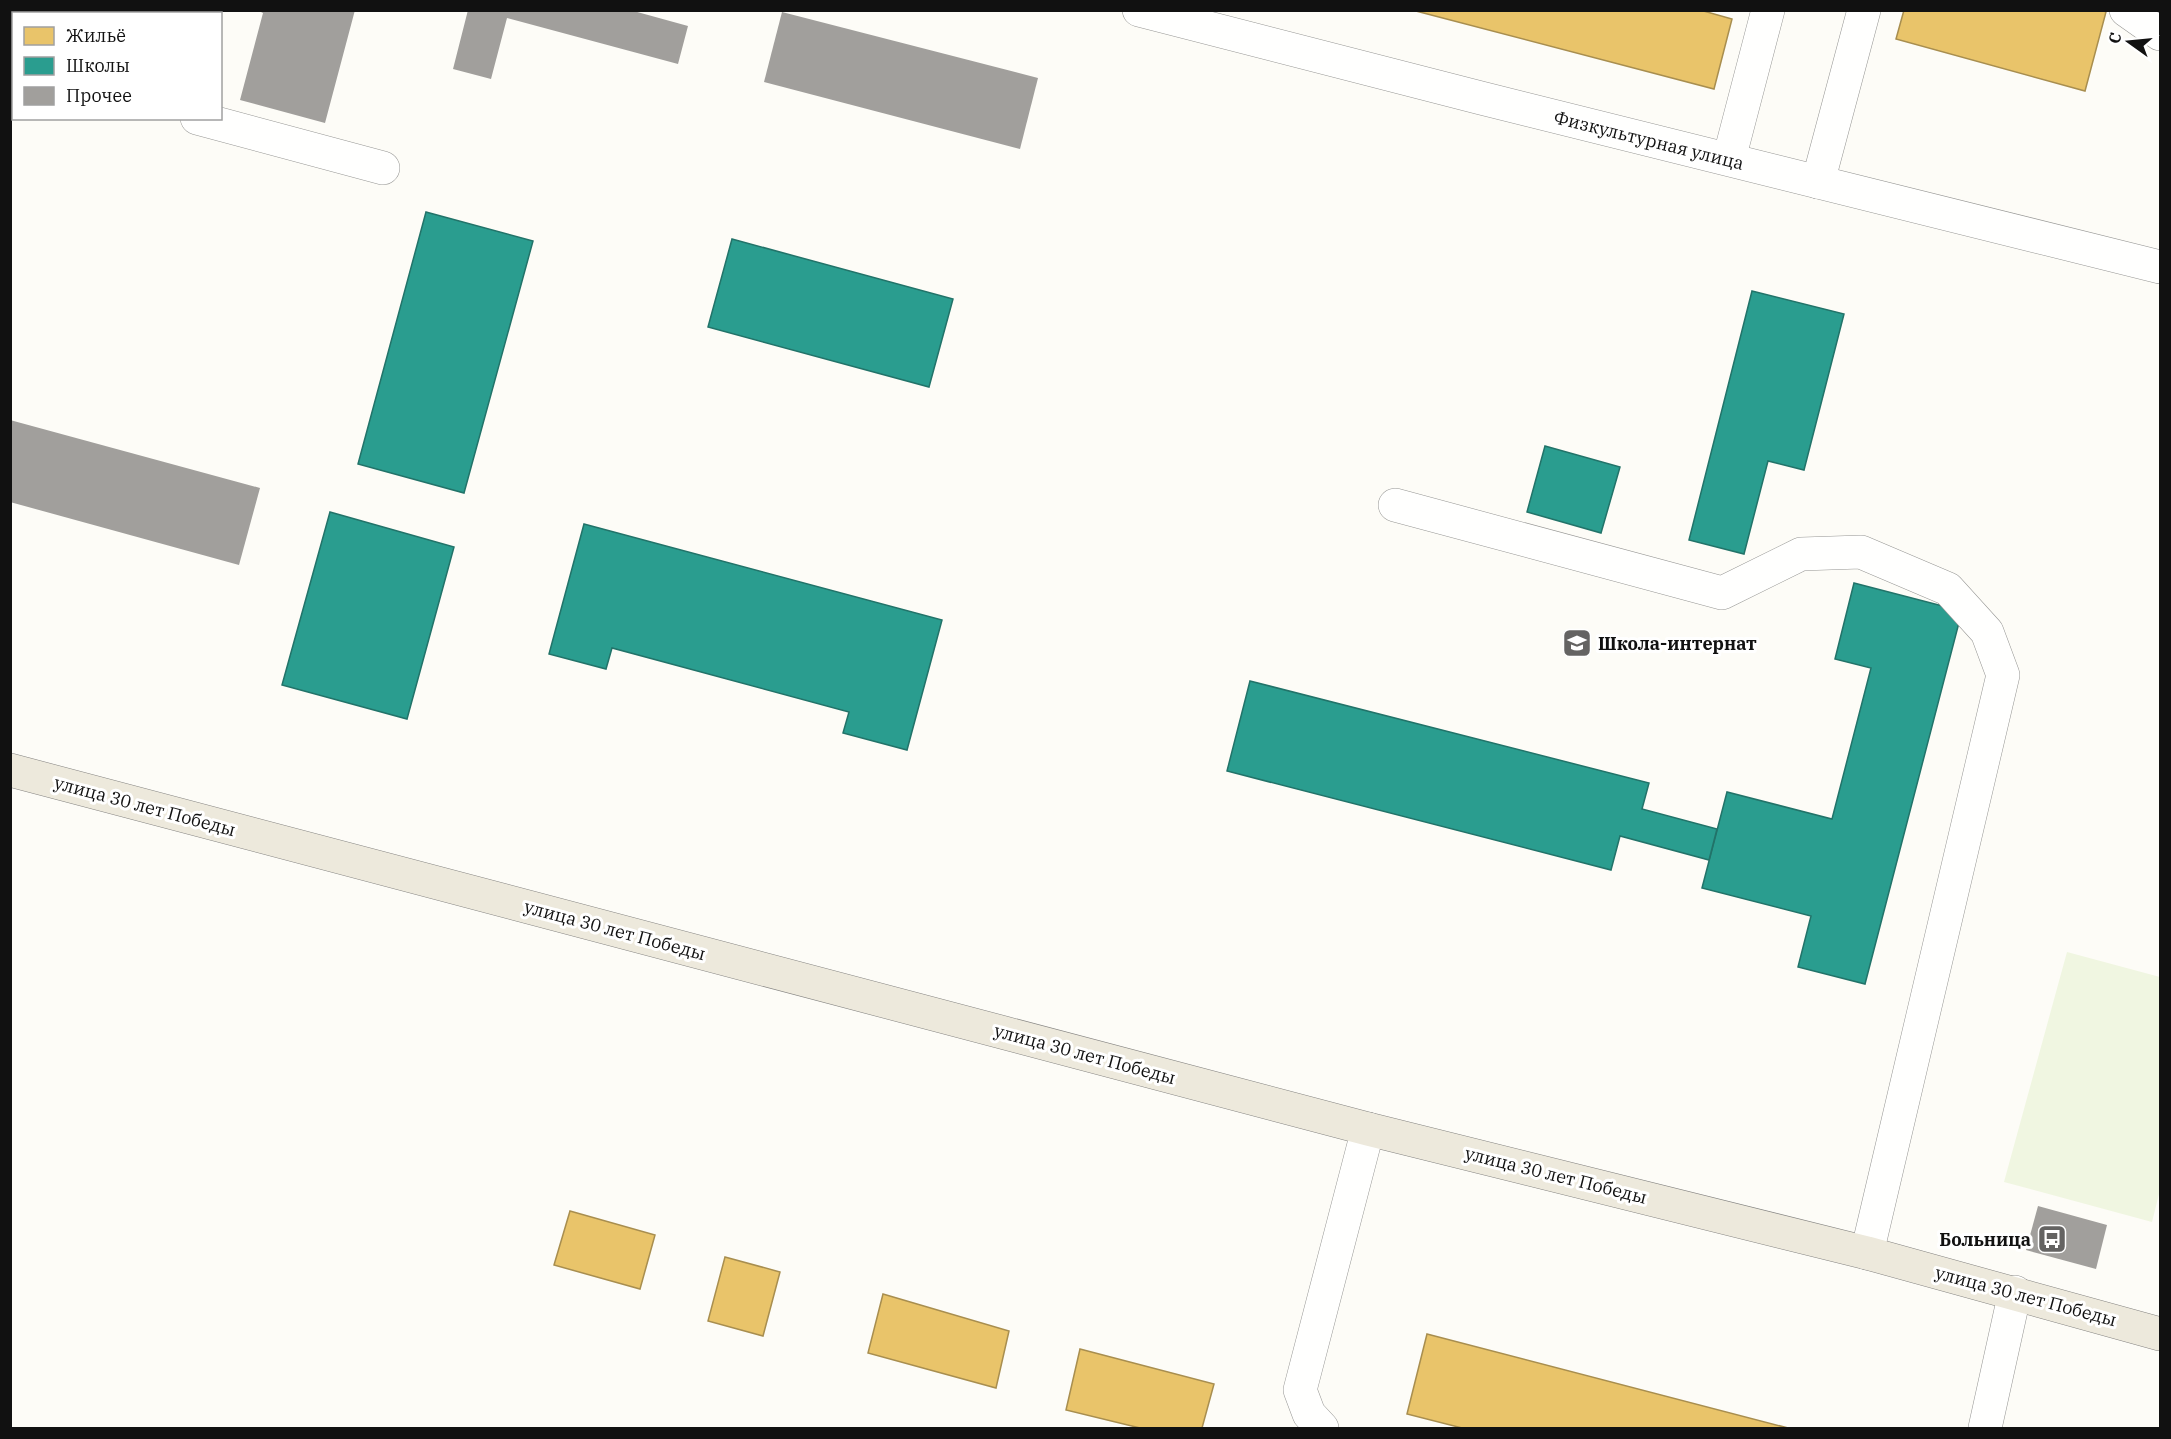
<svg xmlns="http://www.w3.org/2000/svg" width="2171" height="1439" font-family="'IBM Plex Serif',serif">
	<rect width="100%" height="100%" fill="#fdfcf7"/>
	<!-- pitch -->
	<path fill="#f0f6e1" d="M 2067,952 L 2160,977 L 2160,1190 L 2152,1222 L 2004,1182 Z"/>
	<!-- homes -->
	<g fill="#e9c46a" stroke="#a88e4f" stroke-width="1.5">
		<path d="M 1412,10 L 1700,10 L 1732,19 L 1714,89 Z"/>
		<path d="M 1904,10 L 2102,10 L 2106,12 L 2085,91 L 1896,39 Z"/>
		<path d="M 570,1211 L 655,1235 L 640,1289 L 554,1265 Z"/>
		<path d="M 725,1257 L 780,1272 L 763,1336 L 708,1321 Z"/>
		<path d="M 883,1294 L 1009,1331 L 996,1388 L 868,1353 Z"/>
		<path d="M 1427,1334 L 1788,1428 L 1462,1428 L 1407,1414 Z"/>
		<path d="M 1080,1349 L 1214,1384 L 1202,1428 L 1140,1428 L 1066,1410 Z"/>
	</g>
	<!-- schools -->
	<g fill="#2a9d8f" stroke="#227369" stroke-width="1.5">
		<path d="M 426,212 L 533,241 L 464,493 L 358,464 Z"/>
		<path d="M 732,239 L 953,299 L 929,387 L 708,327 Z"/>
		<path d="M 1752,291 L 1844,314 L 1804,470 L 1768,461 L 1744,554 L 1689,540 Z"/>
		<path d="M 1545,446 L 1620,467 L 1601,533 L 1527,512 Z"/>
		<path d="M 330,512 L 454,547 L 407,719 L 282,685 Z"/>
		<path d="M 584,524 L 942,620 L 907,750 L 843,733 L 849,712 L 612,648 L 606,669 L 549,654 Z"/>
		<path d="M 1854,583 L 1962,611 L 1865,984 L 1798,967 L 1811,916 L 1702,888 L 1727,792 L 1832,819 L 1871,668 L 1835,659 Z"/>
		<path d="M 1250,681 L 1649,783 L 1642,809 L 1717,829 L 1709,860 L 1620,836 L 1611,870 L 1227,771 Z"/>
	</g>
	<!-- building -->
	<g fill="#a19f9c">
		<path d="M 10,10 L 47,10 L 46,14 L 14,14 L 14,32 L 10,32 Z"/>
		<path d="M 257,10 L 355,10 L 325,123 L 240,100 L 263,13 Z"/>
		<path d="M 468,10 L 630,10 L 688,26 L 678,64 L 507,18 L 491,79 L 453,69 Z"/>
		<path d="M 782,12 L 1038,78 L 1020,149 L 764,82 Z"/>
		<path d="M 10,420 L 260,488 L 239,565 L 10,502 Z"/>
		<path d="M 2038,1206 L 2107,1225 L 2096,1269 L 2026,1250 Z"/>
	</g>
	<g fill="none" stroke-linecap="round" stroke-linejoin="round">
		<!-- minor casing -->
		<g stroke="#979795" stroke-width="34">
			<g id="minor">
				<path d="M 1139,10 L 1481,98 L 2160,267"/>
				<path d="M 2126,10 L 2160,34"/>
				<path d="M 10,69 L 14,70"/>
				<path d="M 197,118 L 383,168"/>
				<path d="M 1729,159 L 1768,10"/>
				<path d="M 1818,182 L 1864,10"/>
				<path d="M 1395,505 L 1722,593 L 1801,554 L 1861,552 L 1948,589 L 1987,632 L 2003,675 L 1867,1253"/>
				<path d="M 1322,1428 L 1309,1414 L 1300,1390 L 1368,1129"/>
				<path d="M 1985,1428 L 2015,1292"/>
			</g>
		</g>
		<!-- major casing -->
		<g stroke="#858482" stroke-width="34">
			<path id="major" d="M 10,770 L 1368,1129 L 1867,1253 L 2160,1334"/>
		</g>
		<!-- minor -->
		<use href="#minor" stroke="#fffffe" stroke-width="33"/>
		<!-- major -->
		<use href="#major" stroke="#ede9dc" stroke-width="33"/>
	</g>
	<!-- icons -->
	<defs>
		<g id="school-square" transform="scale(1.5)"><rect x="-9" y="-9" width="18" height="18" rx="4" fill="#646362" stroke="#fff"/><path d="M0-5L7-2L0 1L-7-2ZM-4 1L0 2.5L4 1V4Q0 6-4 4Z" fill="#fff"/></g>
		<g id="bus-square" transform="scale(1.5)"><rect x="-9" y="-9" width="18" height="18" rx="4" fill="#646362" stroke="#fff"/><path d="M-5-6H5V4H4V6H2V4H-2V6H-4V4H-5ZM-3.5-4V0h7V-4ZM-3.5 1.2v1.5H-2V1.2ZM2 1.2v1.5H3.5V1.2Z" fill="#fff"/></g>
	</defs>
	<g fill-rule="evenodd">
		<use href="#school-square" x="1577" y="643"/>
		<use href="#bus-square" x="2052" y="1239"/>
	</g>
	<g text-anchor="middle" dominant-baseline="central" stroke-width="6" stroke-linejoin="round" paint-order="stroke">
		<!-- street labels -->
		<g font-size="18" fill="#111" stroke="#fff">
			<text transform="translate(1649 140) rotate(14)">Физкультурная улица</text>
			<text transform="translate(145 806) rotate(15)">улица 30 лет Победы</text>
			<text transform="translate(615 930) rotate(15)">улица 30 лет Победы</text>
			<text transform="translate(1085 1054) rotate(15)">улица 30 лет Победы</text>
			<text transform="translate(1556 1175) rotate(14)">улица 30 лет Победы</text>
			<text transform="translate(2026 1296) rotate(15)">улица 30 лет Победы</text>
		</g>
		<!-- poi labels -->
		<g font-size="18" font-weight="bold" fill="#111" stroke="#fff" text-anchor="start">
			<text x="1598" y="643">Школа-интернат</text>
			<text x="2031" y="1239" text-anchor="end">Больница</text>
		</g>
	</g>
	<!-- border -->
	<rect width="2171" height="1439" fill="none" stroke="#111111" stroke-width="24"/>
	<!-- legend -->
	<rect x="12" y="12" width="210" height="108" fill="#ffffff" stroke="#a0a0a0" stroke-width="1.5"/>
	<rect x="24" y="27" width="30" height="18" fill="#e9c46a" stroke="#a0a0a0" stroke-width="1.5"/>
	<text x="66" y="42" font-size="18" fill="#111111">Жильё</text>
	<rect x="24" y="57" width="30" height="18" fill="#2a9d8f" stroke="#a0a0a0" stroke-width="1.5"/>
	<text x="66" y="72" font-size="18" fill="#111111">Школы</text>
	<rect x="24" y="87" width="30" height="18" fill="#a19f9c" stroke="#a0a0a0" stroke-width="1.5"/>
	<text x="66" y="102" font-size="18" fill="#111111">Прочее</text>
	<!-- north arrow -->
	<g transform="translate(2129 42) rotate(285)" stroke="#ffffff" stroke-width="4.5" paint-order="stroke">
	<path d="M0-4.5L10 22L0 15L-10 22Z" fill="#111111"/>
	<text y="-9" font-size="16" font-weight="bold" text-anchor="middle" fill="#111111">С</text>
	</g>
</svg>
